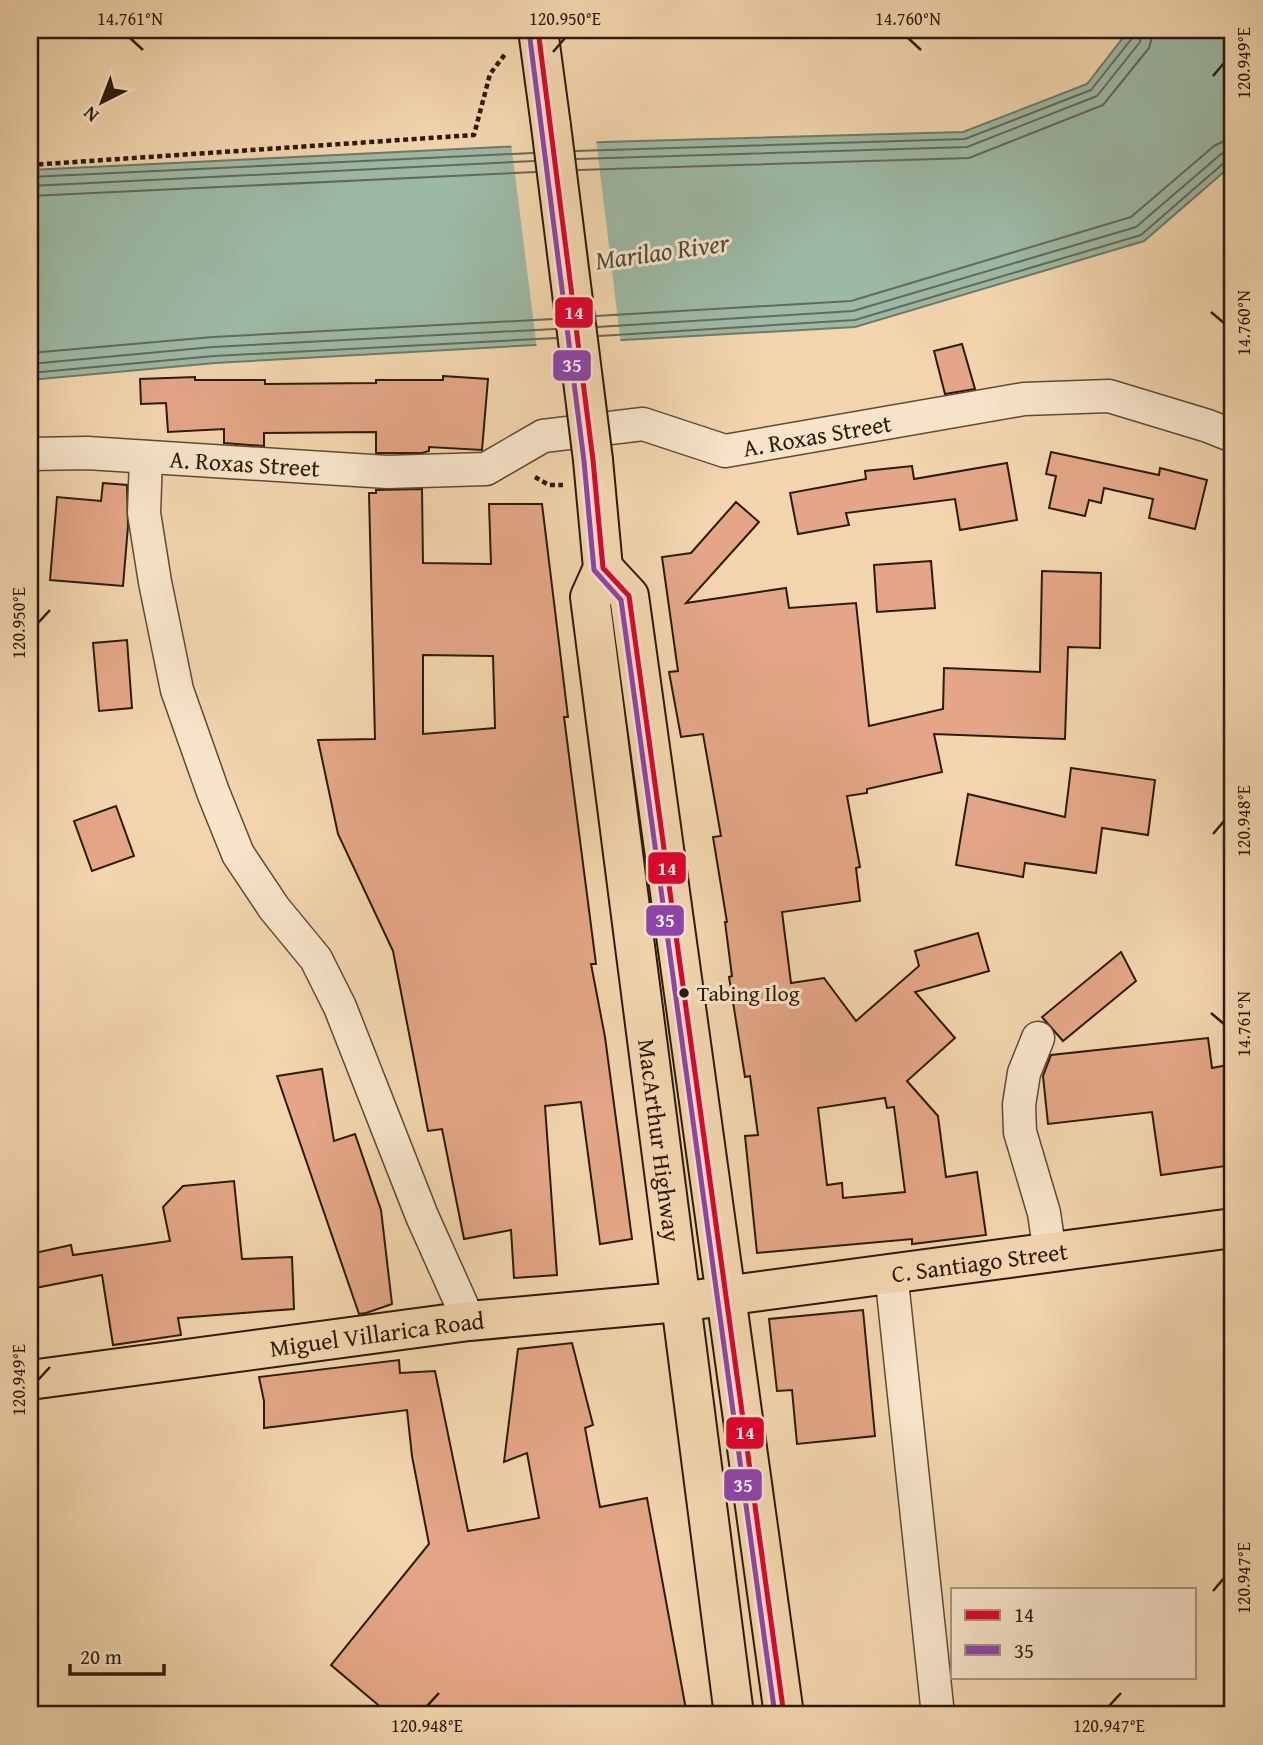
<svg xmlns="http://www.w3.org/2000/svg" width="1263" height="1745" font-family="'Gentium Book Plus',serif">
	<rect width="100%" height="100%" fill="#f2d5ad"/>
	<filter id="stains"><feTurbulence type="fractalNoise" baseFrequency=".00286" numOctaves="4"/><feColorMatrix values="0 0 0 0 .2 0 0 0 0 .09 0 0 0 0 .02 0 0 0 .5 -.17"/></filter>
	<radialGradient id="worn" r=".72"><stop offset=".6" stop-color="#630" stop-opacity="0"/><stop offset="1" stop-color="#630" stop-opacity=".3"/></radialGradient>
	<!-- water -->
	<path fill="#9cb9a5" stroke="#6f7a67" stroke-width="2" d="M 1129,30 L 1233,30 L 1233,164 L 1144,241 L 855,327 L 215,363 L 30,380 L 30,170 L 604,142 L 963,132 L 1087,84 Z"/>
	<!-- pier -->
	<path fill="#f2d5ad" d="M 596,139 L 621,345 L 537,349 L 511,143 Z"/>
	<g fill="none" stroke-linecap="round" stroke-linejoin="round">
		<!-- shore -->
		<g stroke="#646a57" stroke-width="2">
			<path d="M 575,151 L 965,139 L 1091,90 L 1133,37 L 1134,30"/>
			<path d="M 576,159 L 967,147 L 1097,96 L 1140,42 L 1143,30"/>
			<path d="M 578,170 L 969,158 L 1103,105 L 1149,48 L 1154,30"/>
			<path d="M 30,177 L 533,153"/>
			<path d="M 30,186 L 534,161"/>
			<path d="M 30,196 L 536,172"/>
			<path d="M 596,316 L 851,301 L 1131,217 L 1214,146 L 1224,141 L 1233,140"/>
			<path d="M 597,327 L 853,311 L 1136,227 L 1221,154 L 1233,150"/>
			<path d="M 599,336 L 855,320 L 1141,235 L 1226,161 L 1233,159"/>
			<path d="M 30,353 L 213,337 L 554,319"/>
			<path d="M 30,364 L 213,347 L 555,329"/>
			<path d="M 30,373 L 214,356 L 556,338"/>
		</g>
	</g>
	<!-- building -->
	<g fill="#e4a686" stroke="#2c1b09" stroke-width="2" fill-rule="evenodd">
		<path d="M 962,344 L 975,389 L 945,394 L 934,351 Z"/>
		<path d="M 443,376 L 488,379 L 482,450 L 429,447 L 429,451 L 422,453 L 376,453 L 376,432 L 264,433 L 264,446 L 224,443 L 224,429 L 168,432 L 166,403 L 141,404 L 140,379 L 195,377 L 195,380 L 265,380 L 265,384 L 376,383 L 376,380 L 443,380 Z"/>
		<path d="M 1051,452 L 1159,475 L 1160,468 L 1207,480 L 1195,529 L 1149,518 L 1153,499 L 1104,488 L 1101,503 L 1089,500 L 1085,516 L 1049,508 L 1056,476 L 1046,474 Z"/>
		<path d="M 1007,463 L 1017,520 L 960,530 L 955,499 L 846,513 L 849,525 L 798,534 L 790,493 L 866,479 L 865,471 L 912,466 L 914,479 Z"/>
		<path d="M 103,483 L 127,485 L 128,526 L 123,586 L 50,580 L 57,497 L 101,501 Z"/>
		<path d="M 422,489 L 423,563 L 491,564 L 489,504 L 542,504 L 568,717 L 564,717 L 596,964 L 591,964 L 605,1037 L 632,1239 L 600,1244 L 581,1102 L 545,1106 L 557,1275 L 514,1278 L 511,1230 L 464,1239 L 442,1129 L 428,1131 L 393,951 L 338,834 L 318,740 L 375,739 L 369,493 L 376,493 L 376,490 ZM 423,655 L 493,656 L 495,728 L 423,734 Z"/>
		<path d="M 736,502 L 759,522 L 686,603 L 786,588 L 789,608 L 856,603 L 869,726 L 943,709 L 944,668 L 1040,672 L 1042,571 L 1101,573 L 1100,648 L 1068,647 L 1065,739 L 934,734 L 942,772 L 867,789 L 867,793 L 847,796 L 860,867 L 856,868 L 860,901 L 782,912 L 791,983 L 824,978 L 856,1021 L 919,966 L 915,951 L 978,933 L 989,971 L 915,992 L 955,1038 L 907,1081 L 938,1116 L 946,1177 L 977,1172 L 986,1235 L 912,1244 L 912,1239 L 757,1253 L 745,1136 L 758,1135 L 750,1076 L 745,1077 L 729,977 L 732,976 L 725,922 L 727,922 L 713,837 L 721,836 L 703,734 L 681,737 L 669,672 L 678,671 L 662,557 L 691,553 ZM 885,1098 L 887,1108 L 894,1107 L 905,1192 L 843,1198 L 842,1183 L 827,1185 L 818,1108 Z"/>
		<path d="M 931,561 L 935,608 L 877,612 L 874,565 Z"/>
		<path d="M 127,640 L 132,708 L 99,711 L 93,643 Z"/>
		<path d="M 1071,768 L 1155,780 L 1148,835 L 1102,828 L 1096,873 L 1025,863 L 1023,877 L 956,865 L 968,794 L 1065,817 Z"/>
		<path d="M 116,806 L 134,856 L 92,871 L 74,821 Z"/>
		<path d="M 1121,952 L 1136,981 L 1063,1041 L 1042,1017 Z"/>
		<path d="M 1208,1038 L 1212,1068 L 1233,1064 L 1233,1165 L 1161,1175 L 1152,1112 L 1048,1124 L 1043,1076 L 1051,1055 Z"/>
		<path d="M 322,1069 L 334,1141 L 355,1134 L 381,1210 L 392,1304 L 366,1313 L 359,1314 L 277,1076 Z"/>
		<path d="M 234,1181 L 242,1259 L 292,1257 L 294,1309 L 178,1318 L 181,1335 L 113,1345 L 102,1275 L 30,1289 L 30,1254 L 71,1245 L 73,1255 L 170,1241 L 163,1207 L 183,1186 Z"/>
		<path d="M 863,1310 L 875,1436 L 797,1444 L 792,1390 L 777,1391 L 769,1319 Z"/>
		<path d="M 572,1343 L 593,1425 L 585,1428 L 600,1507 L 647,1498 L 687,1715 L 390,1715 L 331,1665 L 429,1544 L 412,1456 L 407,1410 L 264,1428 L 264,1401 L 259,1377 L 399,1360 L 400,1373 L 435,1371 L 468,1531 L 539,1518 L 527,1453 L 504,1462 L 518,1349 Z"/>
	</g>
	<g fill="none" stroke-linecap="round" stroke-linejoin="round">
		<!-- minor casing -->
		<g stroke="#5e4a32" stroke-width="35">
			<g id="minor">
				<path id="s1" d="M 30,454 L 87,453 L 387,472 L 486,469 L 543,436 L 643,424 L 725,451 L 1024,399 L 1109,396 L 1208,426 L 1233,436"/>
				<path d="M 146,457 L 144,513 L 155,582 L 177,690 L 213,792 L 238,854 L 274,908 L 316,959 L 340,1007 L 422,1216 L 469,1321"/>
				<path d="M 1038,1038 L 1024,1073 L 1019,1105 L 1020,1132 L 1044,1213 L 1050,1254"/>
				<path d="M 891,1272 L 938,1715"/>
			</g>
		</g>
		<!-- major casing -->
		<g stroke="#2c1b09" stroke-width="42">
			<g id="major">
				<path id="s2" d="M 30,1380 L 469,1321 L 679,1302 L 1233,1228"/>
			</g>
		</g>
		<!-- highway casing -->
		<g stroke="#2c1b09" stroke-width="42">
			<g id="highway">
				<path d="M 538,30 L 551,126"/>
				<path id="s3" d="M 593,460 L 603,568 L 590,597 L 734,1715"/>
				<path d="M 603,568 L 629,596 L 784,1715"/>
			</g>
		</g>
		<!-- path -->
		<g stroke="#2c1b09" stroke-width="4.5" stroke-dasharray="5 3.5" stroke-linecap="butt">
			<path d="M 30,165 L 474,135 L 490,74 L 506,53"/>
			<path d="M 535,477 L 549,485 L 563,485"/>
		</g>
		<!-- minor -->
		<use href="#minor" stroke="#f7e4ca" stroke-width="32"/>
		<!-- major -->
		<use href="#major" stroke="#f2d5ad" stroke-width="38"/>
		<!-- highway -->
		<use href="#highway" stroke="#f2d5ad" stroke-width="38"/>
		<!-- highway-bridge casing -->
		<g stroke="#2c1b09" stroke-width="42" stroke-linecap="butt">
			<path id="highway-bridge" d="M 551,126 L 593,460"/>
		</g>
		<!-- highway-bridge -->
		<use href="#highway-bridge" stroke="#f2d5ad" stroke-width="38"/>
		<!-- bus-1 casing -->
		<g stroke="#f7e4ca" stroke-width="10">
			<path id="bus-1" d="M 538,30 L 593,460 L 603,568 L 629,596 L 784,1715"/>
		</g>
		<!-- bus-2 casing -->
		<g stroke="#f7e4ca" stroke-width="10">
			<path id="bus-2" d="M 529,31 L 584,461 L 594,570 L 621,600 L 775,1715"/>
		</g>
		<!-- bus-1 -->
		<use href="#bus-1" stroke="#e4002b" stroke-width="5"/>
		<!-- bus-2 -->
		<use href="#bus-2" stroke="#8e44ad" stroke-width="5"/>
	</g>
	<!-- ticks -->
	<path fill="none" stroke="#2c1b09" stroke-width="2.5" d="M 130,38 L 143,50M 908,38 L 921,50M 553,52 L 565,38M 1213,76 L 1224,63M 1211,312 L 1224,323M 38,623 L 50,610M 1213,834 L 1224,821M 1211,1013 L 1224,1024M 38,1380 L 50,1367M 1213,1591 L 1224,1578M 427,1706 L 439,1693M 1109,1706 L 1121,1693"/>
	<!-- markers -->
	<circle fill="#2c1b09" stroke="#f7e4ca" stroke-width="2.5" cx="684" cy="993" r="6"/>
	<g text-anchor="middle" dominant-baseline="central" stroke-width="6" stroke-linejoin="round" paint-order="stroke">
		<!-- bus labels -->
		<g font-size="22" fill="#2c1b09" stroke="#f7e4ca" text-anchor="start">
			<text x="697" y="993">Tabing Ilog</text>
		</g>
		<!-- street labels -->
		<g font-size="24" fill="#2c1b09" stroke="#f7e4ca">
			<text stroke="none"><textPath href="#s1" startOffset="803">A. Roxas Street</textPath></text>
			<text stroke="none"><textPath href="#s1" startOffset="215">A. Roxas Street</textPath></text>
			<text stroke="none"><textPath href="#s3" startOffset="688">MacArthur Highway</textPath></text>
			<text stroke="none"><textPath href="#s2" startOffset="957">C. Santiago Street</textPath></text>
			<text stroke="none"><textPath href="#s2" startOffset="350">Miguel Villarica Road</textPath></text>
		</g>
		<!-- water labels -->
		<g font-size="26" font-style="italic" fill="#4e4a38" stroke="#f7e4ca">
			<text transform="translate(662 251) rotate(-8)">Marilao River</text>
		</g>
	</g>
	<g stroke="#f7e4ca" stroke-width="2.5">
		<rect x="554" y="296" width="40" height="33" rx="7" fill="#e4002b"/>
		<rect x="552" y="349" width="40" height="33" rx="7" fill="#8e44ad"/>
		<rect x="647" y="851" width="40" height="34" rx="7" fill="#e4002b"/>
		<rect x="645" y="904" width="40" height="33" rx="7" fill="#8e44ad"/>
		<rect x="725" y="1416" width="40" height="34" rx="7" fill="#e4002b"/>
		<rect x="723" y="1468" width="40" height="34" rx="7" fill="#8e44ad"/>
	</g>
	<g font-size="19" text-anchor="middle" font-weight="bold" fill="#fff">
		<text x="574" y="319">14</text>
		<text x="572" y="372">35</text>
		<text x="667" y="875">14</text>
		<text x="665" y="927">35</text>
		<text x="745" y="1439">14</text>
		<text x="743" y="1492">35</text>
	</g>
	<!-- margin -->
	<rect width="1263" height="1745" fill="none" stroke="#f2d5ad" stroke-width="77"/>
	<!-- legend -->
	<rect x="951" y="1588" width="245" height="91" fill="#f7e4ca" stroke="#a6947d" stroke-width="2"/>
	<rect x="965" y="1610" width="35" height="10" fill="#e4002b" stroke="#a6947d" stroke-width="2"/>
	<text x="1014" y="1622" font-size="21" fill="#2c1b09">14</text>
	<rect x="965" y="1645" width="35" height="10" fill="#8e44ad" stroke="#a6947d" stroke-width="2"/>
	<text x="1014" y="1658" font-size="21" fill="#2c1b09">35</text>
	<!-- north arrow -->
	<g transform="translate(102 102) rotate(222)" stroke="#f7e4ca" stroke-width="5" paint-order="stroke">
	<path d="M0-5L12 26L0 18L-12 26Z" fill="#2c1b09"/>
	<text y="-10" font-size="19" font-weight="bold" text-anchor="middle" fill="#2c1b09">N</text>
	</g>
	<!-- scale -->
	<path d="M70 1664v10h94v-10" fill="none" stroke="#2c1b09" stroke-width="3.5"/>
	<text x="80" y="1664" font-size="21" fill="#2c1b09" stroke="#f7e4ca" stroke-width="5" paint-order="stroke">20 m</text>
	<rect x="38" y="38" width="1186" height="1668" fill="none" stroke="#2c1b09" stroke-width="2.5"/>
	<g font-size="18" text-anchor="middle" fill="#2c1b09">
		<text x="130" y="25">14.761°N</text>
		<text x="565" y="25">120.950°E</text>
		<text x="908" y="25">14.760°N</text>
		<text transform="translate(1244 63) rotate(-90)" y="6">120.949°E</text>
		<text transform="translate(1244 323) rotate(-90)" y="6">14.760°N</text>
		<text transform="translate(19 623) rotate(-90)" y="6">120.950°E</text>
		<text transform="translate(1244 821) rotate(-90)" y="6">120.948°E</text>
		<text transform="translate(1244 1024) rotate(-90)" y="6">14.761°N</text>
		<text transform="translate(19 1380) rotate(-90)" y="6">120.949°E</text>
		<text transform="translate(1244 1578) rotate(-90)" y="6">120.947°E</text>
		<text x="427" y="1732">120.948°E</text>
		<text x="1109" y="1732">120.947°E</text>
	</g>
	<rect width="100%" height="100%" filter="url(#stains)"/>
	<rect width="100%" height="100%" fill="url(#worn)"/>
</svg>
